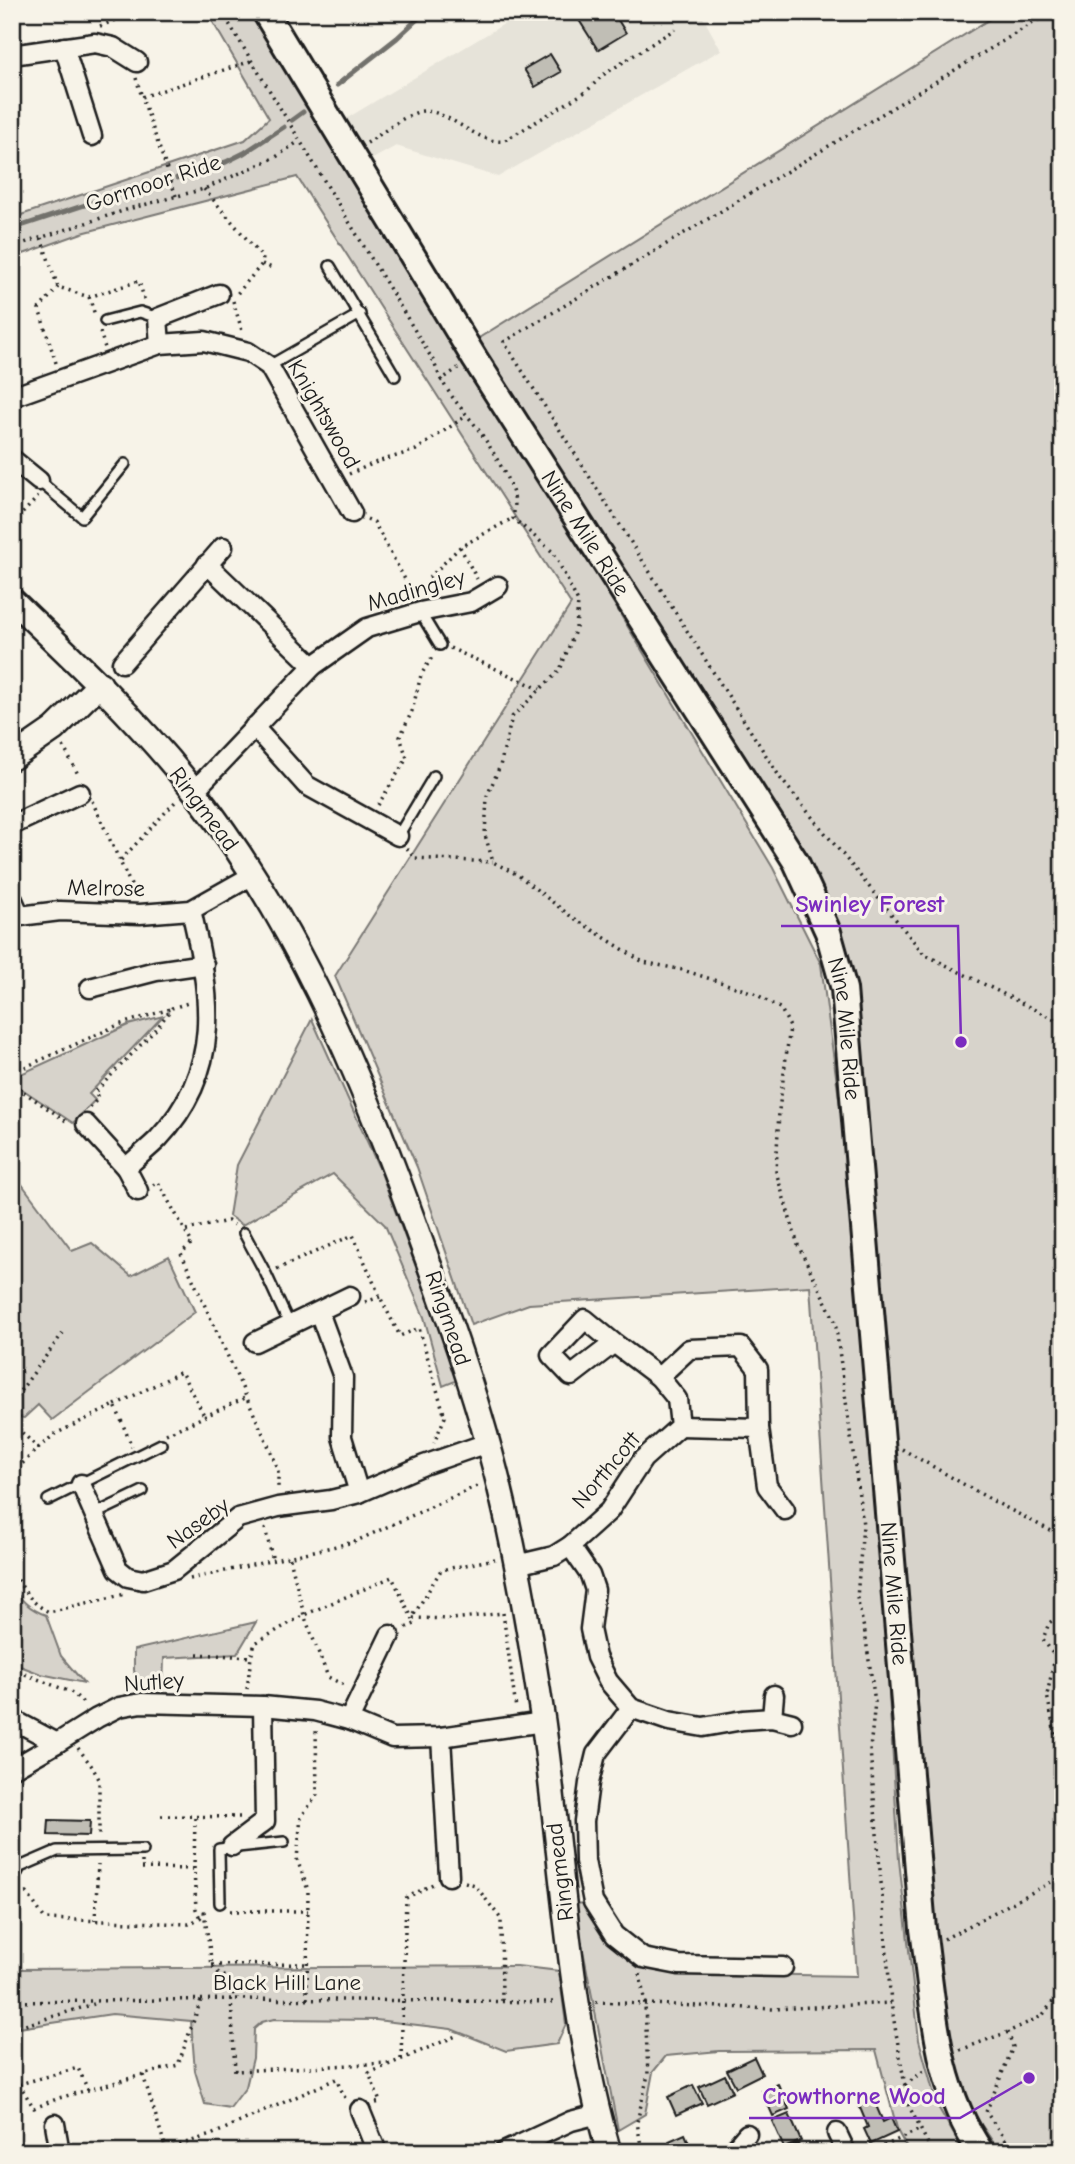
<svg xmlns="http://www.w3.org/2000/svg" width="1075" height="2164" font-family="'Comic Neue',sans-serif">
	<rect width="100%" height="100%" fill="#f7f3e8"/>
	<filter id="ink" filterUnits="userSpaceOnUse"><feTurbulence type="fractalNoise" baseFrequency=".0143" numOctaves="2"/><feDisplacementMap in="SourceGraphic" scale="14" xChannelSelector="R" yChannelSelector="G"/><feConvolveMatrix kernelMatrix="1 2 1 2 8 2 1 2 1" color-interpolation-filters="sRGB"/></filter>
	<g filter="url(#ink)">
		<!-- built -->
		<path fill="#e6e3d9" d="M 524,12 L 700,12 L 721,50 L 498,177 L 396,146 L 369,161 L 344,120 Z"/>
		<!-- green -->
		<g fill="#d7d3cb" stroke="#7a7874" stroke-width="2">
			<path d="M 207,12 L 258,12 L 773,868 L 821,964 L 865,1292 L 899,1860 L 919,2040 L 937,2105 L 964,2152 L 909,2152 L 898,2132 L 876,2050 L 719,2051 L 666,2056 L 653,2072 L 645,2114 L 618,2130 L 574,1904 L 585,1903 L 598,1928 L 624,1955 L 668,1973 L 857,1976 L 810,1286 L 529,1304 L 471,1325 L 417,1167 L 335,976 L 571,604 L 297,177 L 82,233 L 12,258 L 12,218 L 245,140 L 269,118 Z"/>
			<path d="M 1001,12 L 1063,12 L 1063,2152 L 1000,2152 L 965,2101 L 944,2034 L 868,1127 L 849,958 L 819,887 L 474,341 Z"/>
			<path d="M 163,1016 L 89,1094 L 95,1100 L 73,1123 L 13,1083 L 12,1078 L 128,1025 Z"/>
			<path d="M 312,1019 L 380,1170 L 458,1380 L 443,1386 L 424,1317 L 385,1225 L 333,1174 L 242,1225 L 229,1216 L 237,1165 Z"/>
			<path d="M 12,1171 L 72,1251 L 92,1243 L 131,1276 L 169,1256 L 195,1312 L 52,1420 L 38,1405 L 24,1418 L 12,1416 Z"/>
			<path d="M 12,1584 C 18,1599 31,1610 46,1615 L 61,1656 L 84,1683 L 41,1674 L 12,1663 Z"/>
			<path d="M 256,1622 L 237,1654 L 164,1658 L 163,1689 L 137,1689 L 134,1670 L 134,1650 Z"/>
			<path d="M 517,1966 L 559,1971 L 566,2024 L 557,2044 L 506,2051 L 451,2029 L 376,2020 L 274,2019 L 262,2022 L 254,2029 L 253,2058 L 246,2087 L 230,2108 L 205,2104 L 195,2071 L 191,2021 L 112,2014 L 12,2029 L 12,1969 Z"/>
		</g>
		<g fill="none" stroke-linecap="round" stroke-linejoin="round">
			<!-- stream -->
			<g stroke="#72716c" stroke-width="5">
				<path d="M 337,85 L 397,38 L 425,12"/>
				<path d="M 292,120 L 303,112"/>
				<path d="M 177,178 L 226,162 L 244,153 L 284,127"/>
				<path d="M 12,229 L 164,179"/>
			</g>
		</g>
		<!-- building -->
		<g fill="#c0beb5" stroke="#1c1c1c" stroke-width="2">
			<path d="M 592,12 L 613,12 L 626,33 L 598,50 L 579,20 Z"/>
			<path d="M 550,54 L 561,72 L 535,87 L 524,69 Z"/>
			<path d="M 49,1820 L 90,1821 L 89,1836 L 48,1835 Z"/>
			<path d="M 754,2057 L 762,2074 L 736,2087 L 727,2070 Z"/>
			<path d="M 725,2075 L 733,2092 L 707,2104 L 699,2087 Z"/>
			<path d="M 778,2084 L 789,2109 L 773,2116 L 762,2091 Z"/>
			<path d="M 693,2085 L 702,2103 L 676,2115 L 668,2097 Z"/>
			<path d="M 872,2096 L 883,2122 L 891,2118 L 897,2132 L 871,2144 L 864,2129 L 868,2127 L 858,2103 Z"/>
			<path d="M 789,2114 L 801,2141 L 784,2148 L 772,2121 Z"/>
			<path d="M 685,2134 L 693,2152 L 667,2152 L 673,2149 L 669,2141 Z"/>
			<path d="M 798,2144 L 802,2152 L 782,2152 L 781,2151 Z"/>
		</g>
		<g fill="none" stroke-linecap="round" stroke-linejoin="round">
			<!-- service casing -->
			<g stroke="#1c1c1c" stroke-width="14">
				<g id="service">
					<path d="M 330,266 L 395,376"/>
					<path d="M 105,321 L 140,312 L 158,318"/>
					<path d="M 269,366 L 360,314"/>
					<path d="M 39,481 L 82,517 L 125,464"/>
					<path d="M 420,612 L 440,645"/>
					<path d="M 398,836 L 434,776"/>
					<path d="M 244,1233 L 266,1274 L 290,1326"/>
					<path d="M 48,1500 L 161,1444"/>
					<path d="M 95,1514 L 143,1491"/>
					<path d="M 13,1870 L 57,1851 L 143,1850"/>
					<path d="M 220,1903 L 219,1849 L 284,1842"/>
				</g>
			</g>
			<!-- minor casing -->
			<g stroke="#1c1c1c" stroke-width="23">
				<g id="minor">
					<path d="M 64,47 L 92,136"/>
					<path d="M 12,55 L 95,43 L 113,47 L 137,62"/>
					<path d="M 160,344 L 158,318 L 219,294"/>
					<path d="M 12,397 L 160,344 L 204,341 L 248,352 L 269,366 L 352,513"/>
					<path d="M 12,459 L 39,481"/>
					<path d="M 207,564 L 313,666"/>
					<path d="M 122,663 L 223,547"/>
					<path d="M 254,727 L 306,785 L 398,836"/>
					<path d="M 194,791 L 313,666 L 367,628 L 420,612 L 471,602 L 498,586"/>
					<path d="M 12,825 L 80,793"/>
					<path d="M 12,898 L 20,916"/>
					<path d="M 12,920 L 20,916 L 60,911 L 140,914 L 191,910 L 253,875"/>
					<path d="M 90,988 L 156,971 L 204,964"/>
					<path d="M 86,1124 L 126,1168 C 136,1158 148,1149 158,1139 C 224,1069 211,995 191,910"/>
					<path d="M 126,1168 L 138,1191"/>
					<path d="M 319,1312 L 343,1377 L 342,1437 L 359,1493"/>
					<path d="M 255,1342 L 350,1296"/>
					<path d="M 659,1377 L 689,1349 L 741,1347 L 758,1369 L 759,1428 L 767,1486 L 785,1510"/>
					<path d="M 680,1426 L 759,1428"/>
					<path d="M 81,1484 L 118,1569 L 128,1577 L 143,1580 L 174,1570 L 238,1518 L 278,1507 L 331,1500 L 359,1493 L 424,1465 L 487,1443"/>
					<path d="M 570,1546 L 590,1575 L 595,1590 L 590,1629 L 596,1657 L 608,1681 L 631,1708 L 669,1721 L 703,1727 L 743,1720 L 772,1718 L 792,1723"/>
					<path d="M 516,1565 L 554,1556 L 570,1546 L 609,1511 L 643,1459 L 680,1426 L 677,1399 L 659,1377 L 614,1343 L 571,1376 L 551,1355 L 585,1319 L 614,1343"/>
					<path d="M 631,1708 L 596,1754 L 589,1783 L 584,1821 L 585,1861 L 593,1902 L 614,1935 L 643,1958 L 679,1965 L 783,1967"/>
					<path d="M 772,1718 L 774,1695"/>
					<path d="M 12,1719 L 57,1743"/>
					<path d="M 349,1720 L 390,1635"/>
					<path d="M 441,1737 L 449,1876"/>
					<path d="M 12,1769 L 57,1743 L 97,1718 L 119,1707 L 141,1703 L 263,1706 L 315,1711 L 349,1720 L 392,1738 L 441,1737 L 543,1722"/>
					<path d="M 232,1846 L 265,1821 L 263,1706"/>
					<path d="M 12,1866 L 14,1869"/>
					<path d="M 360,2110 L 377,2152"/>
					<path d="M 55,2124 L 60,2152"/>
					<path d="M 837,2133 L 846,2152"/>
					<path d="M 504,2152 L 571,2121 L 598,2114"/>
					<path d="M 736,2152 L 735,2148 L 747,2134"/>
				</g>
			</g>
			<!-- tertiary casing -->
			<g stroke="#1c1c1c" stroke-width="28">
				<g id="tertiary">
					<path d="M 12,600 C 76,661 140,722 195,792 C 292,916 355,1062 409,1209 C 444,1305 480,1402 503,1502 C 520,1574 532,1648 543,1721 C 563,1865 568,2012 609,2152"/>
					<path d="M 12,758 L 54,729 L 100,684"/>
				</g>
			</g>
			<!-- secondary casing -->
			<g stroke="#1c1c1c" stroke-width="30">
				<g id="secondary">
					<path id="s1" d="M 265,12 L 475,359 L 796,862 L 828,932 L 844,989 L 923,1929 C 934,2008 935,2084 981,2152"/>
				</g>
			</g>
			<!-- path -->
			<g stroke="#1c1c1c" stroke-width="3.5" stroke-dasharray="2 5" stroke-linecap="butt">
				<path d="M 107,12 L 110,22"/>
				<path d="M 222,12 L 434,362 C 443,389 458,404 475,425 C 488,442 509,477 514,497 C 516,503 514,512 513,518 L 554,553 L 578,602 L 576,628 L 560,670 L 512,717 L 500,766 L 487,796 L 485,835 L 493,862 L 518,875 L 569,915 L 643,962 L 683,970 L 754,993 L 781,1009 L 790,1027 L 779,1110 L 776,1172 L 798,1245 L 835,1321 L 863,1525 L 857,1598 L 865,1633 L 875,1702 L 870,1749 L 891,2003 L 908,2104 L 932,2152"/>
				<path d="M 1051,12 L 504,342 L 781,779 L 924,954 L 1063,1024"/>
				<path d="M 100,26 L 138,12"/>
				<path d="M 136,78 L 142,97"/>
				<path d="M 367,143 C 383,133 400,118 418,112 C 443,104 477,145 504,141 L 587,91 L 603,75 L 675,29"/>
				<path d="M 12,185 L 18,203 L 12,222"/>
				<path d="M 204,189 L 263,258 L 262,264 L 236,295"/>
				<path d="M 176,196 L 142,97 L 251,61"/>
				<path d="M 41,238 L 58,287 L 89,297 L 139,281 L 145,302"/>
				<path d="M 12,247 L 132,208 L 204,189 L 276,157 L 298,142"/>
				<path d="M 262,264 L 272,268"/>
				<path d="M 89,297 L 95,315"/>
				<path d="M 233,301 L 243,334"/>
				<path d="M 100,332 L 105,348"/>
				<path d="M 56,363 L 39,309 L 58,287"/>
				<path d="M 440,381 L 458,368"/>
				<path d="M 349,474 L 377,462 L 416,450 L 466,416"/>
				<path d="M 367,519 L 374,522 L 415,598"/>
				<path d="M 12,538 L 16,520 L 38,497"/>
				<path d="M 460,547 L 477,579"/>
				<path d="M 429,578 L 460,547 L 513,518"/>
				<path d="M 450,648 L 540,689"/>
				<path d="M 63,746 L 79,776"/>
				<path d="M 92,801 L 136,896"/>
				<path d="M 378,805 L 407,758 L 400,737 L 412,711 L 421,675 L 434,654"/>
				<path d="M 407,848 L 414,858 L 493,862"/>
				<path d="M 121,860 L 176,801"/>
				<path d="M 12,1073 L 118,1025 L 170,1009"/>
				<path d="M 12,1084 L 69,1123"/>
				<path d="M 90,1108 L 98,1098 L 95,1092 L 156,1029 L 172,1008 L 191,1002"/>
				<path d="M 153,1185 L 158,1182 L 192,1243 L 181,1253 L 273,1456 L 278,1471 L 278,1491"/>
				<path d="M 186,1230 L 228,1221 L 234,1225"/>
				<path d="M 277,1269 L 353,1235 L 380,1297 L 400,1336 L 419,1328 L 445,1417 L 434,1443"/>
				<path d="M 365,1302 L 380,1297"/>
				<path d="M 12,1402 L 63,1333"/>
				<path d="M 115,1405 L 181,1372 L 204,1415"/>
				<path d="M 12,1423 L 38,1448 L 12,1474"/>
				<path d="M 166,1434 L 245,1398"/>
				<path d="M 38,1448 L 55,1434 L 115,1405 L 132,1447"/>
				<path d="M 902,1449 L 995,1502 L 1063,1537"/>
				<path d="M 265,1528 L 273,1561"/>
				<path d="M 290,1558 L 304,1615 L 328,1677 L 346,1686"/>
				<path d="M 495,1559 L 441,1570 L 412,1618 L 453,1619 L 503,1613"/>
				<path d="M 12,1567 C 21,1587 29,1602 49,1612 L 125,1594"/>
				<path d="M 190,1579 L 354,1542 L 481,1484"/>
				<path d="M 503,1613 L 516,1709"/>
				<path d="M 1063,1613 L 1049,1623 L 1043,1639 L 1055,1657 L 1047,1695 L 1061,1763 L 1055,1798 L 1063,1809"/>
				<path d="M 197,1654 L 251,1657"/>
				<path d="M 12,1669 L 73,1693 L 86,1706"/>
				<path d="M 247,1689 L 251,1657 L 255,1643 L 304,1615 L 392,1577 L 415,1624 L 405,1628"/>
				<path d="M 78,1748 L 91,1765 L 99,1779 L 99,1839"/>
				<path d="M 161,1816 L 242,1817"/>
				<path d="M 142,1861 L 142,1868 L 194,1869 L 196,1909 L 200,1918"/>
				<path d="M 194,1869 L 195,1816"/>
				<path d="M 465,1882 L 475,1885 L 501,1919 L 502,2001"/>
				<path d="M 12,1894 L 27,1893 L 45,1919 L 189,1924 L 200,1918 L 204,1912 L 212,1965 L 217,1972 L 226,1977 L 228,1987 L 238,1999"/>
				<path d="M 230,1911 L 308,1911"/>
				<path d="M 95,1921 L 98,1864"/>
				<path d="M 944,1939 L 1063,1876"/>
				<path d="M 212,1965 L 307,1964"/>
				<path d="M 640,1974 L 645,2004 L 648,2075 L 637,2122 L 642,2152"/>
				<path d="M 231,1999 L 235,2071 L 388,2063"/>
				<path d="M 307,1999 L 308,1890 L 297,1859 L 301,1817 L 317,1795 L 316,1728"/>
				<path d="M 12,2002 L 238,1999 L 557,2002"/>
				<path d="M 596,2002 L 774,2009 L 891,2003"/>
				<path d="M 12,2029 L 94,2004"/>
				<path d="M 1008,2032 L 1013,2047 L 986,2112 L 1014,2152"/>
				<path d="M 960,2050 L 1008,2032 L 1042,2016 L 1063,1988"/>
				<path d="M 401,2059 L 406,1898 L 435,1883"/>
				<path d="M 143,2075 L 167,2152"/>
				<path d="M 19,2084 L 34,2108 L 59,2098 L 178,2065 L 201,2000"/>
				<path d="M 905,2085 L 926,2069"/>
				<path d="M 12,2086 L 78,2068 L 88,2090"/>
				<path d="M 376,2103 L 380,2102 L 369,2073 L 456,2036"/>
				<path d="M 166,2149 L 211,2135 L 336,2079 L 346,2100"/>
				<path d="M 871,2152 L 921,2129"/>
			</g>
			<!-- service -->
			<use href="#service" stroke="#f7f3e8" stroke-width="9"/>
			<!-- minor -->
			<use href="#minor" stroke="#f7f3e8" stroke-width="18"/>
			<!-- tertiary -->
			<use href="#tertiary" stroke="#f7f3e8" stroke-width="23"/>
			<!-- secondary -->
			<use href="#secondary" stroke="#f7f3e8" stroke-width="24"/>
		</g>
	</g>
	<g text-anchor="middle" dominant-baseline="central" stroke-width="6" stroke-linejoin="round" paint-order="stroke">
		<!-- street labels -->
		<g font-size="23" fill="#1c1c1c" stroke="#f7f3e8">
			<text transform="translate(153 183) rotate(-18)">Gormoor Ride</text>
			<text transform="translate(324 414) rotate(60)">Knightswood</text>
			<text stroke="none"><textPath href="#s1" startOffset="612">Nine Mile Ride</textPath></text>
			<text transform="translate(416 590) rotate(-16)">Madingley</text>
			<text transform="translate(204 809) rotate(53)">Ringmead</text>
			<text transform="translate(106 888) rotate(1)">Melrose</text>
			<text stroke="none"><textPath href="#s1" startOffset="1178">Nine Mile Ride</textPath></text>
			<text transform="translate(448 1318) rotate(71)">Ringmead</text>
			<text transform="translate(606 1470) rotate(-50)">Northcott</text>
			<text transform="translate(198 1523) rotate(-36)">Naseby</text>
			<text stroke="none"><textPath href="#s1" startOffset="1745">Nine Mile Ride</textPath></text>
			<text transform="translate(154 1682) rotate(-4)">Nutley</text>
			<text transform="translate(560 1872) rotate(-97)">Ringmead</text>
			<text x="287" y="1982">Black Hill Lane</text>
		</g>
	</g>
	<!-- callouts -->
	<path fill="none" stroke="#7b2cbf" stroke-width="2.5" d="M961 1042L958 926H781M1029 2078L960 2118H749"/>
	<g fill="#7b2cbf" stroke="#f7f3e8" stroke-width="2.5">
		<circle cx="961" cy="1042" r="7"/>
		<circle cx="1029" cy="2078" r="7"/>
	</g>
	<g font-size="24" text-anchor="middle" font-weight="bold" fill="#7b2cbf" stroke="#f7f3e8" stroke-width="6" stroke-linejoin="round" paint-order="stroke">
		<text x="870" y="912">Swinley Forest</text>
		<text x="854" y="2104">Crowthorne Wood</text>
	</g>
	<!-- margin -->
	<rect width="1075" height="2164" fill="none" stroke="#f7f3e8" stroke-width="42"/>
	<rect x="21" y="21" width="1033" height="2122" fill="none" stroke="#1c1c1c" stroke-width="2.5" filter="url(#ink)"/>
</svg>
